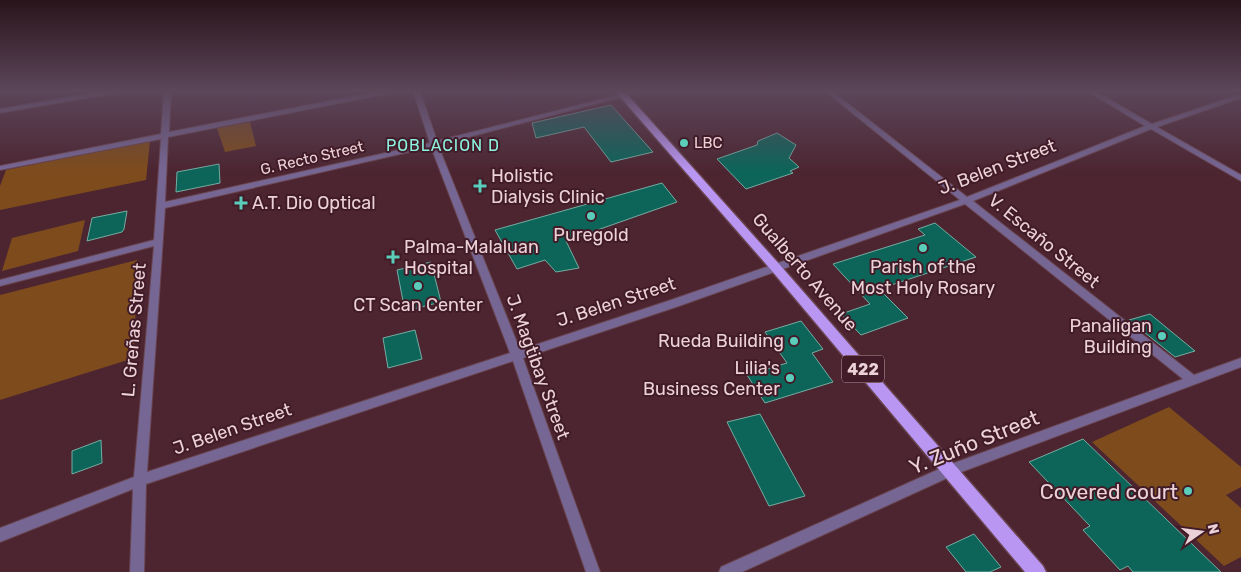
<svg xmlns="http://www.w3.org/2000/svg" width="1241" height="572" font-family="Rubik,sans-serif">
	<rect width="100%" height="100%" fill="#4c2531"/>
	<!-- green -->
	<g fill="#7e4c1c">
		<path d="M 250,122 L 256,146 L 225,152 L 217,128 Z"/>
		<path d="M 150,141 L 146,180 L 0,210 L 0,186 L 6,170 Z"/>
		<path d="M 85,220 L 78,251 L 2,271 L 12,238 Z"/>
		<path d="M 137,260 L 134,358 L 0,400 L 0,295 Z"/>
		<path d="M 1169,407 L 1241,467 L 1241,487 L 1226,495 L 1241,508 L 1241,557 L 1224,566 L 1092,442 Z"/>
	</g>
	<!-- building -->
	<g fill="#0d6459" stroke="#74aca1">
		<path d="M 611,105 L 653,152 L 611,162 L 584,127 L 536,138 L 532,123 Z"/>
		<path d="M 777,133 L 796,145 L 789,158 L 799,167 L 790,171 L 793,173 L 746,189 L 717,159 L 757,145 L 758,141 Z"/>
		<path d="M 219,164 L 220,183 L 176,192 L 177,172 Z"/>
		<path d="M 662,183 L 677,202 L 566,241 L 579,268 L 556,272 L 545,260 L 517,269 L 495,230 Z"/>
		<path d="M 127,211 L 124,229 L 122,232 L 87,241 L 92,218 Z"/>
		<path d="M 935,223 L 976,257 L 879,289 L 908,318 L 861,335 L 841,314 L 870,304 L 833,264 L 925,235 L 918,229 Z"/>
		<path d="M 431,262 L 441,302 L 405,311 L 397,270 Z"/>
		<path d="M 1150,314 L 1195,351 L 1175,357 L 1129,320 Z"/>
		<path d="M 801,321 L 823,349 L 812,353 L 833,382 L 765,403 L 747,375 L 787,363 L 765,332 Z"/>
		<path d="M 415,330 L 422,359 L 388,368 L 383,338 Z"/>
		<path d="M 760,414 L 805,496 L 769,506 L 727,422 Z"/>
		<path d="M 1083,439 L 1221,572 L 1133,572 L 1128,566 L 1120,570 L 1083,530 L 1090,526 L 1029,462 Z"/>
		<path d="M 101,440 L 102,463 L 72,474 L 72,451 Z"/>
		<path d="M 974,534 L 1001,567 L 990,572 L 966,572 L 946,547 Z"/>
	</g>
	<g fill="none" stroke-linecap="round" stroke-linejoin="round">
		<!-- street casing -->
		<g stroke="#69444f" stroke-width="2">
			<g id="street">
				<path d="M 104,91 L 120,91 L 116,93 L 0,113 L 0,109 Z"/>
				<path d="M 164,91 L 171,91 L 169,132 L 380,91 L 395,91 L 391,93 L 168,137 L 165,202 L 430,143 L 413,91 L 420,91 L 437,141 L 634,91 L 645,91 L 438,145 L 520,350 L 671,300 L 960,200 L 825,91 L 832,91 L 967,197 L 1145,126 L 1087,91 L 1095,91 L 1152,124 L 1241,94 L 1241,98 L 1157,127 L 1241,175 L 1241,181 L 1151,129 L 973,201 L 1194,375 L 1241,358 L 1241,367 L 956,474 L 742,572 L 719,572 L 721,567 L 946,466 L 1183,379 L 965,204 L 679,306 L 523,358 L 600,572 L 586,572 L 513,361 L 146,484 L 144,572 L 130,572 L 133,489 L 0,542 L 0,528 L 134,477 L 154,246 L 0,286 L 0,280 L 154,240 L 161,139 L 0,170 L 0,166 L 161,134 ZM 431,147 L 510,353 L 147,472 L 165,208 Z"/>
			</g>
		</g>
		<!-- primary casing -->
		<g stroke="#69444f" stroke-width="3">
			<path id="primary" d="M 615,91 L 624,91 L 780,265 L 1043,566 L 1046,572 L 1025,572 L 772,271 Z"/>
		</g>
		<!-- street -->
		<use href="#street" fill="#766693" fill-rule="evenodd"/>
		<!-- primary -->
		<use href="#primary" fill="#b996f2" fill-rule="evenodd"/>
	</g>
	<!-- sky -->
	<linearGradient id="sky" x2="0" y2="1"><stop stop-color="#2a141b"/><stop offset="0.53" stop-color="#5b465a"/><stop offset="1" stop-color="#5b465a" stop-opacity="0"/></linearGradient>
	<rect width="1241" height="171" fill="url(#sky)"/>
	<!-- markers -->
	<g fill="#5bcebb" stroke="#411b27" stroke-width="2">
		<circle cx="684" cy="143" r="5"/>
		<path d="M477.5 178.5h5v5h5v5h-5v5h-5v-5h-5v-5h5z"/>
		<path d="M238.5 195.5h5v5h5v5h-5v5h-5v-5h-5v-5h5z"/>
		<circle cx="591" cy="216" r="5"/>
		<circle cx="923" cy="248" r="5"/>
		<path d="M390.5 249.5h5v5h5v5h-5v5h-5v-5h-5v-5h5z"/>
		<circle cx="418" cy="286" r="5"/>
		<circle cx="1162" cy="336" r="5"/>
		<circle cx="794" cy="341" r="5"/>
		<circle cx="790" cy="378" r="5"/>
		<circle cx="1188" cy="491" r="5"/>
	</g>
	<g text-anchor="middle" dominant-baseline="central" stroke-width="4" stroke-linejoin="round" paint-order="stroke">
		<!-- far-poi labels -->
		<g font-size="15" fill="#ecd2d8" stroke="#411b27" text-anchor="start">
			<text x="694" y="143">LBC</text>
		</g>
		<!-- far-street labels -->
		<g font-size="15" fill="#ecd2d8" stroke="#411b27">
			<text transform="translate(312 158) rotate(-13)">G. Recto Street</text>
		</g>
		<!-- far-quarter labels -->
		<g font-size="16" letter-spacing="1" fill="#8cf3e0" stroke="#411b27">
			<text x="443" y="145">POBLACION D</text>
		</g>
		<!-- shield labels -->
		<rect fill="#411b27" stroke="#b99ba3" stroke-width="1" x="842" y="355.5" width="42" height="27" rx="4"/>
		<g font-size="16" font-weight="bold" fill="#ecd2d8">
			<text x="863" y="369">422</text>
		</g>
		<!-- street labels -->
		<g font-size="18" fill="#ecd2d8" stroke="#411b27">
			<text transform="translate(997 167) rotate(-21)">J. Belen Street</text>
			<text transform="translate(1044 241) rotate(39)">V. Escaño Street</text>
			<text transform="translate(805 272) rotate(49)">Gualberto Avenue</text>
			<text transform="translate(616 302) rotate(-18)">J. Belen Street</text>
			<text transform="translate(134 330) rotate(-85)">L. Greñas Street</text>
			<text transform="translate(538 367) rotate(70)">J. Magtibay Street</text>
			<text transform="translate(232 429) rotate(-19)">J. Belen Street</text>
		</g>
		<!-- poi labels -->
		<g font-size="18" fill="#ecd2d8" stroke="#411b27" text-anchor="start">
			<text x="491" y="176">Holistic<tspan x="491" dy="21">Dialysis Clinic</tspan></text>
			<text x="252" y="203">A.T. Dio Optical</text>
			<text x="591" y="235" text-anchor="middle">Puregold</text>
			<text x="404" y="247">Palma-Malaluan<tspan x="404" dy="21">Hospital</tspan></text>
			<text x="923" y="267" text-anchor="middle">Parish of the<tspan x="923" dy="21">Most Holy Rosary</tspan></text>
			<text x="418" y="305" text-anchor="middle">CT Scan Center</text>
			<text x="1152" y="326" text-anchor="end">Panaligan<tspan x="1152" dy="21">Building</tspan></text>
			<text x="784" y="341" text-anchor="end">Rueda Building</text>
			<text x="780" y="368" text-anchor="end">Lilia's<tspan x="780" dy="21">Business Center</tspan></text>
		</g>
		<!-- near-street labels -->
		<g font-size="21" fill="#ecd2d8" stroke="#411b27">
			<text transform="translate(974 442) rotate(-22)">Y. Zuño Street</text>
		</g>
		<!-- near-poi labels -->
		<g font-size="21" fill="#ecd2d8" stroke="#411b27" text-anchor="end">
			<text x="1178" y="491">Covered court</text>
		</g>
	</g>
	<!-- north arrow -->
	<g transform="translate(1201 532) rotate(76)" stroke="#411b27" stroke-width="4" paint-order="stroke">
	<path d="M0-4L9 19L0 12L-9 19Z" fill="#ecd2d8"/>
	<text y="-8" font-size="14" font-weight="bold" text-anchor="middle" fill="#ecd2d8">N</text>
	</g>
</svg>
